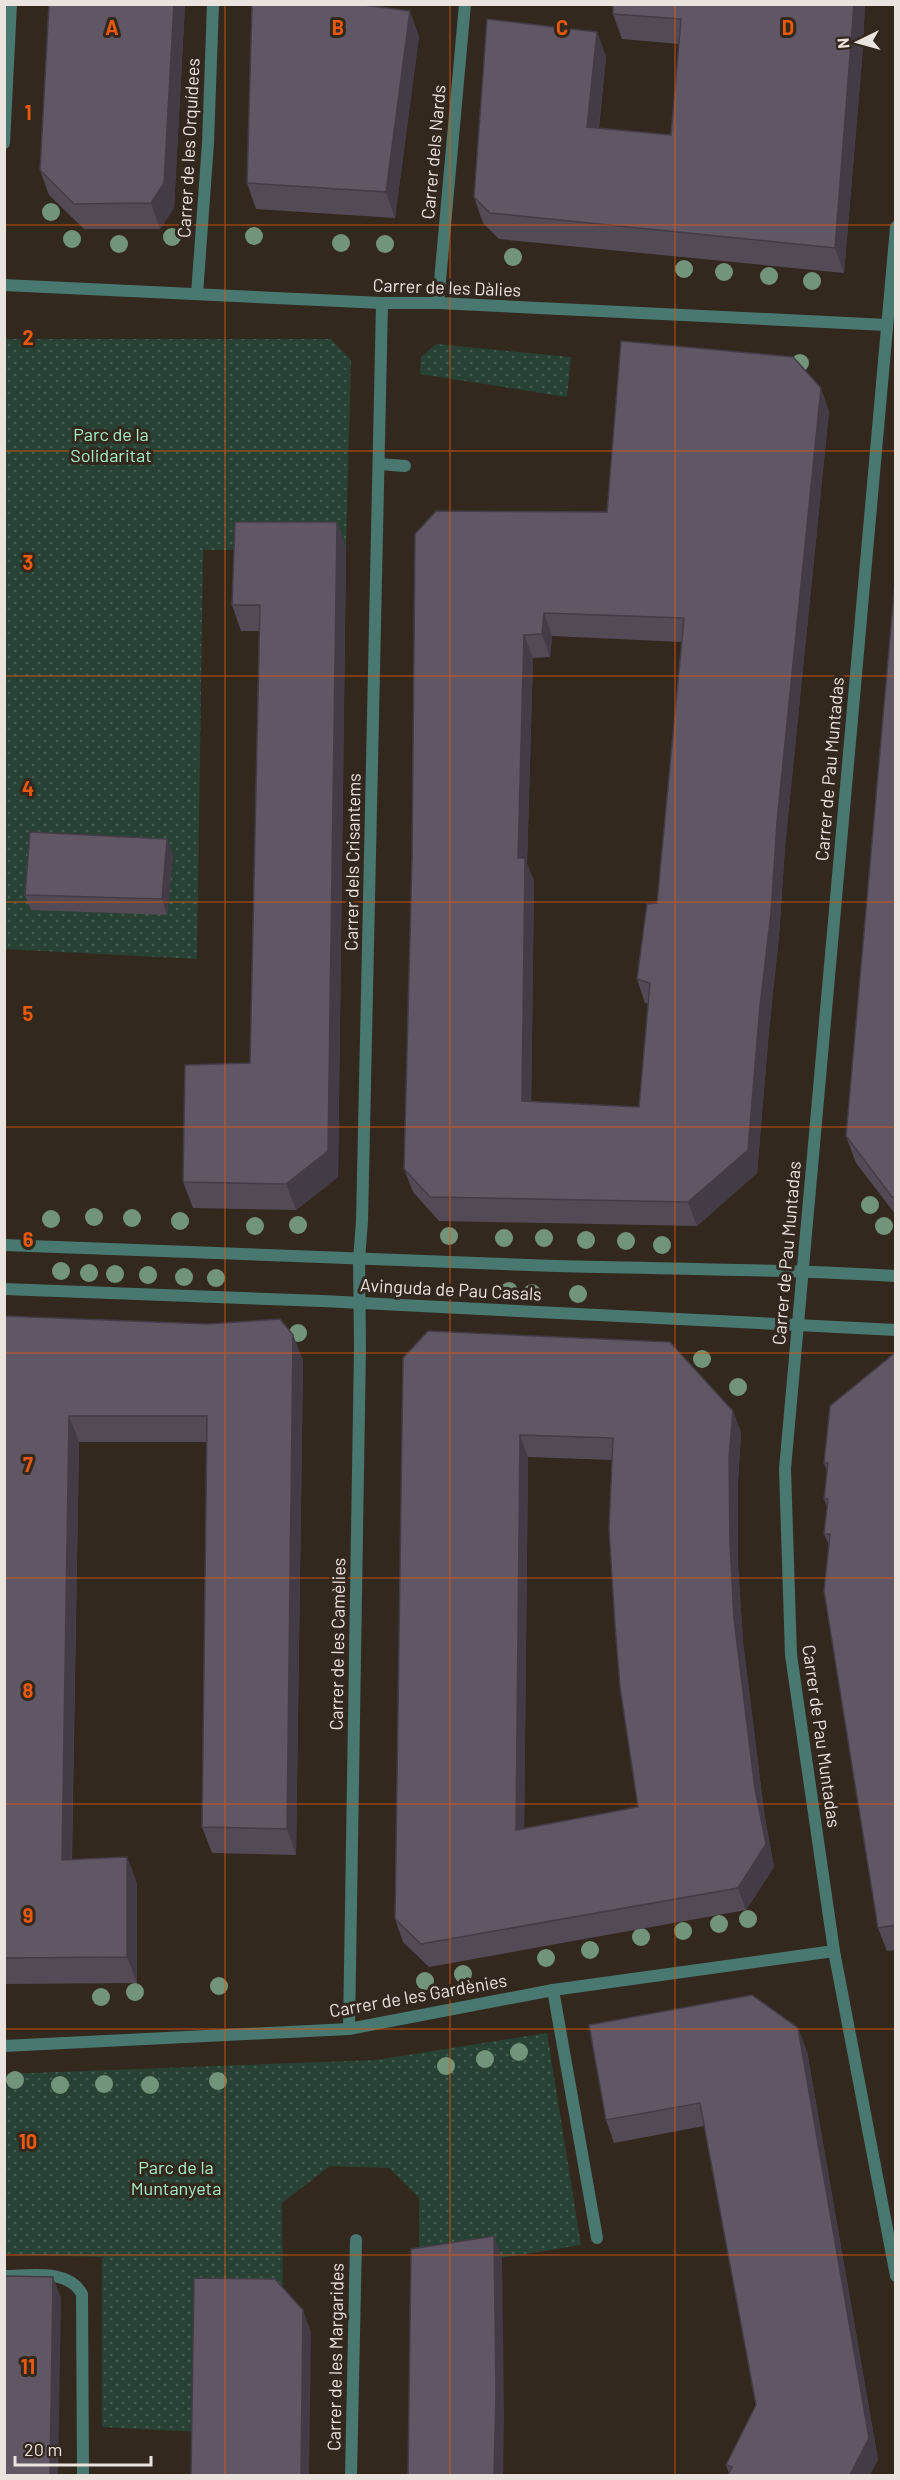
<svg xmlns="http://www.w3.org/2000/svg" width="900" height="2480" font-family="Barlow,sans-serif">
	<defs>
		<pattern id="green-dots" width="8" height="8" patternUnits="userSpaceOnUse" patternTransform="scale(1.5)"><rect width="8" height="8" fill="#274234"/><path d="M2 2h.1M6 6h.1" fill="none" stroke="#465d51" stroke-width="1.8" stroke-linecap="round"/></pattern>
	</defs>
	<rect width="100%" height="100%" fill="#33281e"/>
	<!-- green -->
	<g fill="url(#green-dots)">
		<path d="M 4,339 L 331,339 L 351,360 L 346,549 L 203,550 L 197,959 L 5,949 Z"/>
		<path d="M 436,344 L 571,357 L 567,397 L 420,374 L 421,357 Z"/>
		<path d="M 547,2033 L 581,2245 L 426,2270 L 419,2276 L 419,2198 L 389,2168 L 330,2166 L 282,2203 L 283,2301 L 200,2432 L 102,2427 L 102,2257 L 5,2254 L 4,2074 L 376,2060 Z"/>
	</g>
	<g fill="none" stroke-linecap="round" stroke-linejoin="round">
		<!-- service -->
		<path stroke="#48786f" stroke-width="12" d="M 4,2276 C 30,2276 68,2268 82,2294 L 83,2476"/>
		<!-- pedestrian -->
		<path stroke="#48786f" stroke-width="12" d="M 553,1990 L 597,2238"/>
		<!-- minor -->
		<g stroke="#48786f" stroke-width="12">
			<path d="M 4,143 L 11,4"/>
			<path d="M 896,227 L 785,1469 L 791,1655 L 834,1951 L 896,2276"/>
			<path d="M 4,285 L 382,303 L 438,303 L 887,325"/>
			<path d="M 197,294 L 208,143 L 213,4"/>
			<path d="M 438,303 L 465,4"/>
			<path d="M 379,464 L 405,466"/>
			<path d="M 4,1245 C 188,1253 372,1260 556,1266 C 669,1269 783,1269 896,1276"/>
			<path d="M 4,1289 L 322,1301 L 896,1330"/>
			<path d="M 349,2029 L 360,1347 L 359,1260 L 362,1221 L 382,303"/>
			<path d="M 4,2046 L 349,2029 L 553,1990 L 834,1951"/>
			<path d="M 351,2476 L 356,2240"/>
		</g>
	</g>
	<!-- trees -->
	<g fill="#72947a">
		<circle cx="51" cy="212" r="9"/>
		<circle cx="254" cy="236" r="9"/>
		<circle cx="172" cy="237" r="9"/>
		<circle cx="72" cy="239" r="9"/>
		<circle cx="341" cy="243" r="9"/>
		<circle cx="119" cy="244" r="9"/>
		<circle cx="385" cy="244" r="9"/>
		<circle cx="513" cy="257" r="9"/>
		<circle cx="684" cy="269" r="9"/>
		<circle cx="724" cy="272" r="9"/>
		<circle cx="769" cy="276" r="9"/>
		<circle cx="812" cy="281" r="9"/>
		<circle cx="800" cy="363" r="9"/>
		<circle cx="870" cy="1205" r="9"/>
		<circle cx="94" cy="1217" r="9"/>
		<circle cx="132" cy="1218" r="9"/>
		<circle cx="51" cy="1219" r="9"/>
		<circle cx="180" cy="1221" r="9"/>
		<circle cx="298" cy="1225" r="9"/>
		<circle cx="255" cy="1226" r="9"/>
		<circle cx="884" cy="1226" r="9"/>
		<circle cx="449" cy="1236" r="9"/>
		<circle cx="504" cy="1238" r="9"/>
		<circle cx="544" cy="1238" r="9"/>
		<circle cx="586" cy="1240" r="9"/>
		<circle cx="626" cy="1241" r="9"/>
		<circle cx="662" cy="1245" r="9"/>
		<circle cx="61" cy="1271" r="9"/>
		<circle cx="89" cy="1273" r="9"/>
		<circle cx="115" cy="1274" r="9"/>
		<circle cx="148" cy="1275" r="9"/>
		<circle cx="184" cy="1277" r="9"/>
		<circle cx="216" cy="1278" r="9"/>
		<circle cx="509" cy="1291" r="9"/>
		<circle cx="532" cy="1293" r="9"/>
		<circle cx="578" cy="1294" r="9"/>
		<circle cx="298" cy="1333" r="9"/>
		<circle cx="702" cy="1359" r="9"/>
		<circle cx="738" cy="1387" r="9"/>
		<circle cx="748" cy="1919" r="9"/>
		<circle cx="719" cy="1924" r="9"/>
		<circle cx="683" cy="1931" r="9"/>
		<circle cx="641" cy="1937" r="9"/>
		<circle cx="590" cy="1950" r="9"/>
		<circle cx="546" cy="1958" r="9"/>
		<circle cx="463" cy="1974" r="9"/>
		<circle cx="425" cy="1981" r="9"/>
		<circle cx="219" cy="1986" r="9"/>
		<circle cx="135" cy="1992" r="9"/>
		<circle cx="101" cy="1997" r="9"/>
		<circle cx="519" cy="2052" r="9"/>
		<circle cx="485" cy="2059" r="9"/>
		<circle cx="446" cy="2066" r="9"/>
		<circle cx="15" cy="2080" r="9"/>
		<circle cx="218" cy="2081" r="9"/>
		<circle cx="104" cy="2084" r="9"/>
		<circle cx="60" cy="2085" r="9"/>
		<circle cx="150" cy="2085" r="9"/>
	</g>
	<!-- wall -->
	<g fill="#534a56" fill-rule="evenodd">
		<path d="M 49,4 L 185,4 L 174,208 L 160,229 L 84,229 L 49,195 L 40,170 Z"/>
		<path d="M 613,4 L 865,4 L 862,60 L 844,273 L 499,239 L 483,223 L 474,197 L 597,32 L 606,57 L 599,128 L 671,135 L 679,44 L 622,39 L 613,14 Z"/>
		<path d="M 419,36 L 395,218 L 256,209 L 247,183 Z"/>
		<path d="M 829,411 L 785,846 L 779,936 L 769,1030 L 757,1173 L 697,1226 L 439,1221 L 413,1192 L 404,1169 L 412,857 L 415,534 L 607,512 ZM 552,636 L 682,642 L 657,903 L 637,979 L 645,1003 L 648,1003 L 639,1107 L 531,1102 L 534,881 L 527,864 L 533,658 L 550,657 Z"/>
		<path d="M 337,522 L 346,549 L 338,1177 L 296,1210 L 193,1208 L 183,1182 L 250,1063 L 259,631 L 241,631 L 232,605 Z"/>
		<path d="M 896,570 L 896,1215 L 856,1163 L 846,1136 Z"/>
		<path d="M 167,839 L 173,855 L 167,915 L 31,910 L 25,895 Z"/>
		<path d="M 4,1316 L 293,1335 L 303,1361 L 296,1855 L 212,1853 L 202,1827 L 207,1442 L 79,1442 L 72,1860 L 127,1857 L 137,1884 L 137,1983 L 4,1984 Z"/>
		<path d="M 896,1352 L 896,1950 L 887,1951 L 878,1928 L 829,1545 L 824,1534 L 827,1507 L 824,1499 L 827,1471 L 824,1463 Z"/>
		<path d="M 403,1358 L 733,1411 L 741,1433 L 738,1481 L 738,1565 L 743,1642 L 764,1812 L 774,1867 L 746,1910 L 429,1967 L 403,1942 L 395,1919 ZM 528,1457 L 612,1460 L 638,1807 L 524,1828 Z"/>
		<path d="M 807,2051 L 878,2460 L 729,2473 L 726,2465 L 756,2405 L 704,2126 L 614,2143 L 606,2120 Z"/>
	</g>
	<!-- shaded-wall -->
	<g fill="#433c46">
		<path d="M 174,4 L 185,4 L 174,208 L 160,229 L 151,203 Z"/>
		<path d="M 854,4 L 865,4 L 862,60 L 844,273 L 835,248 Z"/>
		<path d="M 410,11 L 419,36 L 395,218 L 386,192 Z"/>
		<path d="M 597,32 L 606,57 L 596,152 L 587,127 Z"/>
		<path d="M 821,388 L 829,411 L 785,846 L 779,936 L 769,1030 L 757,1173 L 697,1226 L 688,1202 L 760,1006 L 777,822 Z"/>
		<path d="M 337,522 L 346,549 L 338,1177 L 296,1210 L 286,1184 Z"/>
		<path d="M 544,613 L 552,636 L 550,657 L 542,634 Z"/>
		<path d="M 524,635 L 533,658 L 527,864 L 534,881 L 531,1125 L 522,1101 L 518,858 Z"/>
		<path d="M 167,839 L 173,855 L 167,915 L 162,899 Z"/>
		<path d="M 293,1335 L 303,1361 L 296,1855 L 287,1829 Z"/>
		<path d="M 733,1411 L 741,1433 L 738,1481 L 738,1565 L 743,1642 L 764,1812 L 774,1867 L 746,1910 L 738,1888 L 755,1789 L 734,1619 L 730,1543 L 729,1458 Z"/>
		<path d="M 69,1416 L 79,1442 L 71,1886 L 62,1860 Z"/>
		<path d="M 520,1435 L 528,1457 L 524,1852 L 516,1830 Z"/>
		<path d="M 127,1857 L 137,1884 L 137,1983 L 127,1957 Z"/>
		<path d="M 798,2028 L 807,2051 L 878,2460 L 870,2475 L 850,2475 Z"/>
		<path d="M 494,2236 L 502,2258 L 504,2415 L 503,2475 L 494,2475 Z"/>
		<path d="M 53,2277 L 61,2298 L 58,2475 L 50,2475 Z"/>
		<path d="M 303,2310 L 311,2332 L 309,2475 L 301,2475 Z"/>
	</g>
	<!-- building -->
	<g fill="#605664" stroke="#433c46" stroke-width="1.5" fill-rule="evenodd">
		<path d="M 49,4 L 174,4 L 164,183 L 151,203 L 74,204 L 40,170 Z"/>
		<path d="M 252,4 L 356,4 L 410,11 L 386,192 L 247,183 Z"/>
		<path d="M 613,4 L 854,4 L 835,248 L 490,213 L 474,197 L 487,19 L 597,32 L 587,127 L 671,135 L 681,19 L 613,14 Z"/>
		<path d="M 621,341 L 793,357 L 821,388 L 777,822 L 771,913 L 760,1006 L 748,1150 L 688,1202 L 430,1197 L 404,1169 L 412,857 L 415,534 L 436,511 L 607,512 ZM 544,613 L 684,618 L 657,903 L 647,904 L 637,979 L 650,983 L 639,1107 L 522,1101 L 525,858 L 518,858 L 524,635 L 542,634 Z"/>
		<path d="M 235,522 L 337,522 L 328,1151 L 286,1184 L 183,1182 L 185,1065 L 250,1063 L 260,605 L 232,605 Z"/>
		<path d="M 896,570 L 896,1197 L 892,1197 L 846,1136 Z"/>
		<path d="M 30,832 L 167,839 L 162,899 L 25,895 Z"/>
		<path d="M 4,1316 L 208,1324 L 280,1319 L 293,1335 L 287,1829 L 202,1827 L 207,1416 L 69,1416 L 62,1860 L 127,1857 L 127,1957 L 4,1958 Z"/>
		<path d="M 428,1331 L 670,1342 L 733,1411 L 729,1458 L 730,1543 L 734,1619 L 755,1789 L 766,1844 L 738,1888 L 421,1944 L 395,1919 L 403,1358 ZM 520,1435 L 613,1438 L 609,1529 L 615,1625 L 620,1687 L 638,1807 L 516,1830 Z"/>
		<path d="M 896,1352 L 896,1925 L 878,1928 L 824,1591 L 830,1534 L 824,1534 L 828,1499 L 824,1499 L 828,1463 L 824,1463 L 830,1406 Z"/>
		<path d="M 752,1995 L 798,2028 L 869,2438 L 850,2475 L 728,2475 L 732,2467 L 726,2465 L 756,2405 L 700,2103 L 606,2120 L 589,2025 Z"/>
		<path d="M 494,2236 L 496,2393 L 494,2475 L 408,2475 L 411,2249 Z"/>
		<path d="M 4,2276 L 53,2277 L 50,2475 L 4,2475 Z"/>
		<path d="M 194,2278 L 275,2279 L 303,2310 L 301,2475 L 191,2475 Z"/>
	</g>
	<!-- grid -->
	<path fill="none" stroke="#e8590c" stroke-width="1.5" stroke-opacity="0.55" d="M 225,4 L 225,2476M 450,4 L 450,2476M 675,4 L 675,2476M 4,225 L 896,225M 4,451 L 896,451M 4,676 L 896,676M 4,902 L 896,902M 4,1127 L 896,1127M 4,1353 L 896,1353M 4,1578 L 896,1578M 4,1804 L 896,1804M 4,2029 L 896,2029M 4,2255 L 896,2255"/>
	<g text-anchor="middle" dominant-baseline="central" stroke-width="6" stroke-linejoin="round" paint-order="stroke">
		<!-- street labels -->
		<g font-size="18" fill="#ebe3dd" stroke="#33281e">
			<text transform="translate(188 148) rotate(-87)">Carrer de les Orquídees</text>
			<text transform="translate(433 152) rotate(-85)">Carrer dels Nards</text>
			<text transform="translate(447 287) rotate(2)">Carrer de les Dàlies</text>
			<text transform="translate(829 769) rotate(-85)">Carrer de Pau Muntadas</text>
			<text transform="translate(352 862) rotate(-89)">Carrer dels Crisantems</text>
			<text transform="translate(786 1253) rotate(-85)">Carrer de Pau Muntadas</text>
			<text transform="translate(451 1289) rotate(3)">Avinguda de Pau Casals</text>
			<text transform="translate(337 1644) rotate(-89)">Carrer de les Camèlies</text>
			<text transform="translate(822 1736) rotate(82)">Carrer de Pau Muntadas</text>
			<text transform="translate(418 1995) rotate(-10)">Carrer de les Gardènies</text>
			<text transform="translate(335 2357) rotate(-89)">Carrer de les Margarides</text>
		</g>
		<!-- park labels -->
		<g font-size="18" fill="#a6edc6" stroke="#33281e">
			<text x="111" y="434">Parc de la<tspan x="111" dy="21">Solidaritat</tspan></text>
			<text x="176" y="2167">Parc de la<tspan x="176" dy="21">Muntanyeta</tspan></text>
		</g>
	</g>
	<g font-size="20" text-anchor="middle" font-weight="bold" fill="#e8590c" stroke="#33281e" stroke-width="6" stroke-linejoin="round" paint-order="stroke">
		<text x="112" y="35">A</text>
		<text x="338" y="35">B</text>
		<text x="562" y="35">C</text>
		<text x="788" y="35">D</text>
		<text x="28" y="120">1</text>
		<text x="28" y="345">2</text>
		<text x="28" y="570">3</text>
		<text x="28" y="796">4</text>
		<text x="28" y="1021">5</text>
		<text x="28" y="1247">6</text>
		<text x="28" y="1472">7</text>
		<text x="28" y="1698">8</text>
		<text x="28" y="1923">9</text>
		<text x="28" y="2149">10</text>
		<text x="28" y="2374">11</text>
	</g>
	<!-- border -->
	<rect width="900" height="2480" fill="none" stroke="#ebe3dd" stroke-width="12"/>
	<!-- north arrow -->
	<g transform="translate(858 42) rotate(265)" stroke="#33281e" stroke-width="4.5" paint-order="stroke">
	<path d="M0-4.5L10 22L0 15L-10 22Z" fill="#ebe3dd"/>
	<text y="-9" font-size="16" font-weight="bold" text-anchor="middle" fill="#ebe3dd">N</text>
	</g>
	<!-- scale -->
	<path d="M15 2456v9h136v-9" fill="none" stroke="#ebe3dd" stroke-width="3"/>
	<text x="24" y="2456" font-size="18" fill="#ebe3dd" stroke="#33281e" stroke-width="4.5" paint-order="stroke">20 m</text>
</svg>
